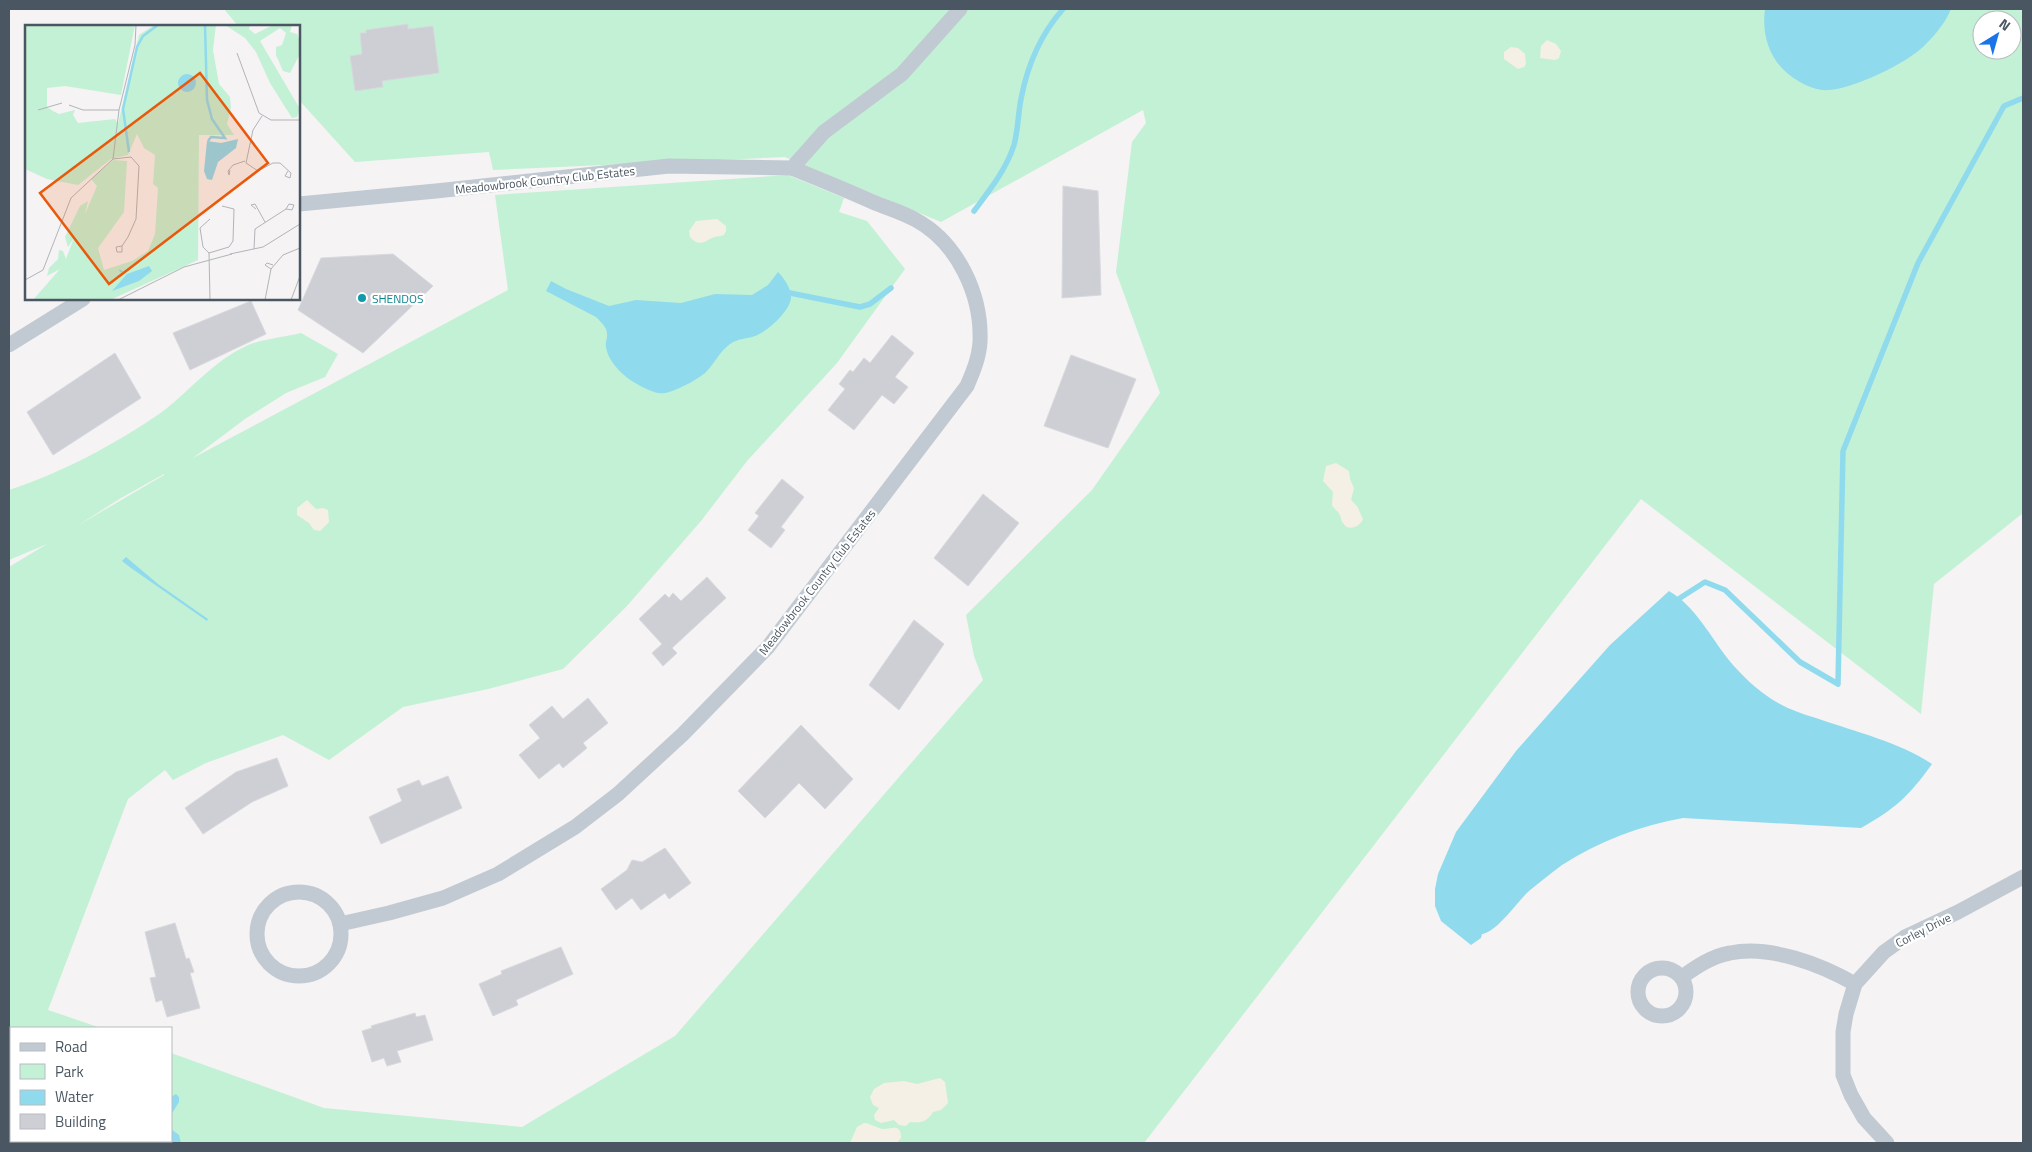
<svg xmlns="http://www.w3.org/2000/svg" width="2032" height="1152" font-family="'Titillium Web',sans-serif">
	<rect width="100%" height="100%" fill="#f5f3f3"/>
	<!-- green -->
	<path fill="#c3f1d5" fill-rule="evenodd" d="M 224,9 L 2023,9 L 2023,513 L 1934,584 L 1921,714 L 1641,499 L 1144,1143 L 9,1143 L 9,567 L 47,544 L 9,560 L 9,490 C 59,474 118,443 162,412 C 190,391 212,362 246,346 C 261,339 285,337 301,333 L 338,354 L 325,377 L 286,393 L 245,419 L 193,458 L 508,290 L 495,195 L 788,175 L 844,198 L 839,212 L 867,221 L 905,269 L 837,363 L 747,461 L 701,521 L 626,607 L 563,669 L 488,689 L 403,707 L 329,760 L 283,735 L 206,763 L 173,780 L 165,770 L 128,799 L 48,1010 L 101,1028 L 11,1028 L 11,1141 L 171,1141 L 171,1053 L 324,1108 L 522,1127 L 675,1036 L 983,680 L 974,656 L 966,615 L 1092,490 L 1160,393 L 1116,272 L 1132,142 L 1146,123 L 1143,110 L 941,222 L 785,157 L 493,170 L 489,152 L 355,162 L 299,100 L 299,26 L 238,26 ZM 1982,20 L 2012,20 L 2012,50 L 1982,50 ZM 164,474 L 164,475 L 77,526 L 121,498 Z"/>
	<!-- sand -->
	<g fill="#f5f0e5">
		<path d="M 1547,40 L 1556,44 L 1561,51 L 1559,58 L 1555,60 L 1540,58 L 1541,46 Z"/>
		<path d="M 1511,47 L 1518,48 L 1525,54 L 1526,64 L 1524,67 L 1518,69 L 1504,59 L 1504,52 Z"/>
		<path d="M 717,219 L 726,226 L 726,231 L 724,235 C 720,237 715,236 712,238 C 703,243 698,246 690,237 L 689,231 L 696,221 Z"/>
		<path d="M 1336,463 L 1349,471 L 1350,479 L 1354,488 L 1351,500 L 1357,506 L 1363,519 C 1360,527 1348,532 1343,523 C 1341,521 1341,517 1340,515 C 1338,511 1334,509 1332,505 L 1333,492 L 1323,481 L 1326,466 Z"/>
		<path d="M 307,500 L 316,509 L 323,508 L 328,510 L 329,522 L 320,531 L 314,530 L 309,523 L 297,515 L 297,508 Z"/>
		<path d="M 940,1078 L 945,1082 L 948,1103 L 941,1110 L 933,1112 C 927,1122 921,1123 910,1122 L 906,1126 L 899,1125 L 894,1120 L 881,1123 L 875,1120 L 874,1115 L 879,1108 L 873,1105 L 870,1097 L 874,1089 L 884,1083 L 904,1081 L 917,1084 Z"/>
		<path d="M 864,1123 C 871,1123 877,1129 884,1129 C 892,1129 901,1123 901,1138 L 897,1143 L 850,1143 L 857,1127 Z"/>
	</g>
	<!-- water -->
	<g fill="#90daee">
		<path d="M 1765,9 L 1951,9 C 1946,22 1935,35 1924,46 C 1907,63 1853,89 1829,90 C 1819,91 1809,87 1800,82 C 1772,67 1761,39 1765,9 Z"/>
		<path d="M 778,272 C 783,277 792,289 791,298 C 790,311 767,332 755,336 C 747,339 739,338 730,344 C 719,352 715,363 706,372 C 699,379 674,392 665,393 C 657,395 644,388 637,384 C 624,377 608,362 606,347 C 605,343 607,340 607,336 C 608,328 601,322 596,317 L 546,291 L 551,281 L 566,289 L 609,306 L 636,300 L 681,303 L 715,294 L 752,295 L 768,285 Z"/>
		<path d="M 126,557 L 158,584 L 208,619 L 207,621 L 131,568 L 122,561 Z"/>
		<path d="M 1669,591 C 1695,606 1710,636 1728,659 C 1741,675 1756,689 1773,700 C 1787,709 1803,714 1819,719 C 1856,732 1899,742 1932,764 C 1909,796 1895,809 1861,828 L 1683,818 C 1640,826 1599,841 1562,865 C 1551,873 1540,882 1529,891 C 1517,902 1497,932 1482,934 L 1481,938 L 1471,945 L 1441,921 L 1435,906 L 1435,889 L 1438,874 L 1456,832 L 1516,751 L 1578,681 L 1610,645 Z"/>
		<path d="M 176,1094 L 179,1097 L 179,1102 L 171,1115 L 171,1097 Z"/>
		<path d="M 171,1129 L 179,1135 L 181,1143 L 172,1143 L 169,1141 L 171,1141 Z"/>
	</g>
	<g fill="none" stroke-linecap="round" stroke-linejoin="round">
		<!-- stream -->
		<g stroke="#90daee" stroke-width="5.5">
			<path d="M 974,211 C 989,191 1006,170 1014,145 C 1018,131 1018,114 1021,99 C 1027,67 1041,34 1063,9"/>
			<path d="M 790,293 L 860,307 L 870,304 L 891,288"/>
			<path d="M 1680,598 L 1705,582 L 1725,590 L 1800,662 L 1838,684 L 1843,451 L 1918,263 L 2004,106 L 2023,98"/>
		</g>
	</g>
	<!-- building -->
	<g fill="#cdcfd5" stroke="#d7d9de">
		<path d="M 408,24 L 408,29 L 433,26 L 439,73 L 382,81 L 383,87 L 355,91 L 350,56 L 362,54 L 360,33 L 366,33 L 366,30 Z"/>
		<path d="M 1063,186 L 1098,191 L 1101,295 L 1062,298 Z"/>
		<path d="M 393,254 L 433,286 L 363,353 L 298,310 L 321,258 Z"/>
		<path d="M 251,301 L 266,334 L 190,370 L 173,333 Z"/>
		<path d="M 892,335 L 914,353 L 895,377 L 908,387 L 894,404 L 882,395 L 854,430 L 828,410 L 845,389 L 839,384 L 850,370 L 853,372 L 864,358 L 870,363 Z"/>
		<path d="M 115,353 L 141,398 L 53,455 L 27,412 Z"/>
		<path d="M 1071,355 L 1136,379 L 1108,448 L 1044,426 Z"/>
		<path d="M 782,479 L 804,497 L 781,527 L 785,530 L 771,548 L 748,530 L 759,516 L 755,513 Z"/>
		<path d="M 983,494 L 1019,523 L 968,586 L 934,558 Z"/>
		<path d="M 707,577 L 726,598 L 672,648 L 677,653 L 663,666 L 652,653 L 662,644 L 639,619 L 665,594 L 669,598 L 673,593 L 681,601 Z"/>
		<path d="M 914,620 L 944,644 L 899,710 L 869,685 Z"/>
		<path d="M 588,698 L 608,723 L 583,743 L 587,748 L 563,768 L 559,763 L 539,779 L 519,755 L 540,738 L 529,725 L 552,706 L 563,719 Z"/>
		<path d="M 801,725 L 853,779 L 825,809 L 799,783 L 765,818 L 738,791 Z"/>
		<path d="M 277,758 L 288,786 L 252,802 L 203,834 L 185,808 L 236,772 Z"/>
		<path d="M 448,776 L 462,808 L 381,844 L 369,817 L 402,801 L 397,789 L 419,780 L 422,786 Z"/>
		<path d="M 665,848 L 691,883 L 669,899 L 665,893 L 641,910 L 632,898 L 616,910 L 601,889 L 627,870 L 632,860 L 642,862 Z"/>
		<path d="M 175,923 L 186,959 L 189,958 L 194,972 L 190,973 L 200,1008 L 167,1017 L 162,1000 L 156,1002 L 150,978 L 156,977 L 145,932 Z"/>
		<path d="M 561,947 L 573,974 L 516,1000 L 518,1005 L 493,1016 L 479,984 L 502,974 L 501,971 Z"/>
		<path d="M 415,1013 L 416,1017 L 425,1015 L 433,1040 L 397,1051 L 401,1062 L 387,1066 L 384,1058 L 372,1062 L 362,1031 L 372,1028 L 371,1026 Z"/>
	</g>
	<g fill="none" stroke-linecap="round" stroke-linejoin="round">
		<!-- minor -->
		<g stroke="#c1cad2" stroke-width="15">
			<path d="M 299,204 L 436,191 L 669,166 L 792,168 L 824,132 L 902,74 L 960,9"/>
			<path d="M 9,345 L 83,299"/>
			<circle cx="299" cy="934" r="42"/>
			<path d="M 340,924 L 389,913 L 443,898 L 498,874 L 575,827 L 618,794 L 683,734 L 768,647 L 967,386 C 973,372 979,358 980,342 C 982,295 958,243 916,220 C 902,212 887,208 873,202 C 846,190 819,179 792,168"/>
			<circle cx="1662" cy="992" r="24"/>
			<path d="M 1682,977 C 1696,967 1712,956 1730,953 C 1770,945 1820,964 1855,984"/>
			<path d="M 1887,1143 L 1864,1118 L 1851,1095 L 1843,1075 L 1843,1032 L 1846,1014 L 1855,984 L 1884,952 L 1905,937 L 1958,912 L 2023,877"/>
		</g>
	</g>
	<!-- markers -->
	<circle fill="#0f9aa8" stroke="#fff" stroke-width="2" cx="362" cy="298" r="5"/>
	<g text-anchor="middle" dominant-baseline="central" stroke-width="4.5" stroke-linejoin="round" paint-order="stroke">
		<!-- street labels -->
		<g font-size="12" fill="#4a5661" stroke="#fff">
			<text transform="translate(545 180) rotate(-6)">Meadowbrook Country Club Estates</text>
			<text transform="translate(817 582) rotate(-52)">Meadowbrook Country Club Estates</text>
			<text transform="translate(1923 930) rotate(-27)">Corley Drive</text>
		</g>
		<!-- culture labels -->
		<g font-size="12" fill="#0d838f" stroke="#fff" text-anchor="start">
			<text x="372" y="298">SHENDOS</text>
		</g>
	</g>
	<!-- overview -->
	<g transform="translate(25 25)">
		<rect width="275" height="275" fill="#f5f3f3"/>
		<path d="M 0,0 L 110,0 L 96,70 L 40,61 L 22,63 L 22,82 L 28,86 L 34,89 L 50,85 L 48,90 L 53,98 L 90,94 L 93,99 L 114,10 L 129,0 L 191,0 L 188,25 L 194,59 L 205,72 L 206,83 L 202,99 L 209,110 L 174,110 L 173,235 L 85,275 L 8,275 L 35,244 L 22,251 L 24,243 L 33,234 L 34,225 L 38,226 L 41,234 L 49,213 L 43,222 L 40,212 L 55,181 L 63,176 L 60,189 L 72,161 L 66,154 L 88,135 L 102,136 L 99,187 L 73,223 L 79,245 L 107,236 L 123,226 L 130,209 L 133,163 L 128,159 L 130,130 L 119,123 L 112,109 L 103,130 L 86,134 L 53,160 L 22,154 L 0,144 ZM 200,0 L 225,0 L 224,4 L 230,9 L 248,0 L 267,0 L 265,7 L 272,9 L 275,16 L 275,29 L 265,48 L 258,46 L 251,30 L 251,22 L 257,20 L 261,8 L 255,3 L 235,16 L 275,84 L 272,92 L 267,93 L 245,58 L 231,27 L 220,13 Z" fill="#c3f1d5"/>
		<path d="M153 58a9 9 0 1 1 18 0a9 9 0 1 1-18 0ZM 213,114 L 211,123 L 193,137 L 187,155 L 182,154 L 179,146 L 182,116 L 196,118 ZM 124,241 L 127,246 L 114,256 L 87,266 L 102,249 L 95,247 L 94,244 L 102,249 Z" fill="#90daee"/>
		<path fill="none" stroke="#90daee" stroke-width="2.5" d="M 180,0 L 182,75 L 187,94 L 200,113 L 186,112 L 183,116M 104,127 L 98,84 L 112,22 L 118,11 L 133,0"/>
		<path fill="none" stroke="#b1b4b9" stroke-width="1" d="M 212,28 L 234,88 L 246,95 L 275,95M 44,80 L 58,85 L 94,85M 13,85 L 37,78M 237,91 L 228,105 L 221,138 L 233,146 L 248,138 L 255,138 L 266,148 L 265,153 L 260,151 L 263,146M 88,134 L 106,132 L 114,141 L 111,194 L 103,212 L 97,221 L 91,222 L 92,227 L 97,227 L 97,221M 205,145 L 204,150 L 203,146 L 208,140 L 220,136M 231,184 L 226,180 L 230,179 L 240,197M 229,224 L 230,204 L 261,184 L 264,179 L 269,180 L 267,185 L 261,184M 184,228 L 178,222 L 175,203 L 185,194M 205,229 L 238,222 L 275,199M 248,240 L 242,238 L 240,240 L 246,244 L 258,230 L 275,223M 0,255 L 18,245 L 46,173 L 88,134 L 94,85 L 110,20 L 111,0M 93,275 L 159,242 L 207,229M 185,275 L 184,228 L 204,222 L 208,216 L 209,184 L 197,181M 240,275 L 246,244M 266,275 L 275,251"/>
		<path fill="#e8590c" fill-opacity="0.15" stroke="#e8590c" stroke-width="2.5" d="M 175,48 L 243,138 L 84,259 L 15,168 Z"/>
		<rect width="275" height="275" fill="none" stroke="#4a5661" stroke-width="2.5"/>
	</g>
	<!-- border -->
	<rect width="2032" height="1152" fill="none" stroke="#4a5661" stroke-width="20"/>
	<!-- legend -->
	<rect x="10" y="1027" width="162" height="115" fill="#ffffff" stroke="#b7bbc0"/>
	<rect x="20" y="1043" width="25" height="8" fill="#c1cad2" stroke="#b7bbc0"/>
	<text x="55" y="1052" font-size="15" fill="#4a5661">Road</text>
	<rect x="20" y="1064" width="25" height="15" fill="#c3f1d5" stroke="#b7bbc0"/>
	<text x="55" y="1077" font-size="15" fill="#4a5661">Park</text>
	<rect x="20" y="1090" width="25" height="15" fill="#90daee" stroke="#b7bbc0"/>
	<text x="55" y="1102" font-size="15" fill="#4a5661">Water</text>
	<rect x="20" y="1114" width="25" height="15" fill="#cdcfd5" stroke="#b7bbc0"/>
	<text x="55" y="1127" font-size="15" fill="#4a5661">Building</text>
	<!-- north arrow -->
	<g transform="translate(1997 35) rotate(37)"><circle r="24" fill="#ffffff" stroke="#b7bbc0"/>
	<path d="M0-4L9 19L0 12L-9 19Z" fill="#1a73e8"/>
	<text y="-8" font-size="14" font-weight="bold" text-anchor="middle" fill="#4a5661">N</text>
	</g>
</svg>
